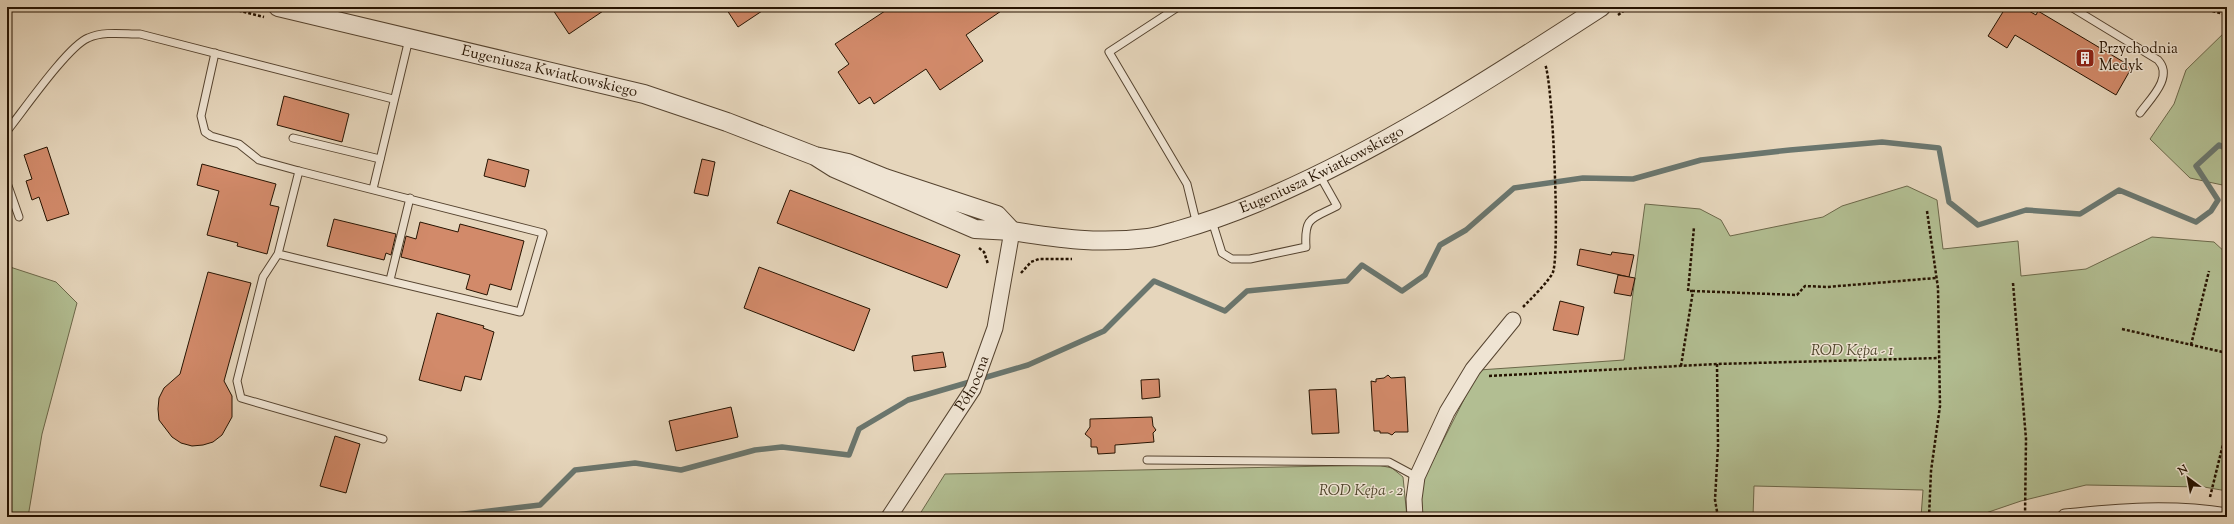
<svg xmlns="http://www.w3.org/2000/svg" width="2234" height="524" font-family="'Sorts Mill Goudy',serif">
	<rect width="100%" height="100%" fill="#e6d6bc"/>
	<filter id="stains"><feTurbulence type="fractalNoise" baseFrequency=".005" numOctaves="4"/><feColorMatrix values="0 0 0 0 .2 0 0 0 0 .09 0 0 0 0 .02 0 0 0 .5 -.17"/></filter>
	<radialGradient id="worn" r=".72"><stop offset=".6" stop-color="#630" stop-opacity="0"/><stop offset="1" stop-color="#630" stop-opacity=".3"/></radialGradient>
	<!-- green -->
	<g fill="#b2be92" stroke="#6c684a">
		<path d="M 2227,30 L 2227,186 L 2190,178 L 2150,139 L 2174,104 L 2186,70 Z"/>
		<path d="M 1907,186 L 1937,200 L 1943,249 L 2018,241 L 2021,276 L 2086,269 L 2152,237 L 2214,242 L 2227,254 L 2227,491 L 2204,487 L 2086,485 L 2021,501 L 1974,517 L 1921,517 L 1923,490 L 1754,486 L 1753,517 L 1423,517 L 1420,486 L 1479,370 L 1624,360 L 1645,204 L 1700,209 L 1721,220 L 1730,236 L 1823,217 L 1842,206 Z"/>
		<path d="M 7,266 L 56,282 L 77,303 L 42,434 L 28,517 L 7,517 Z"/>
		<path d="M 1378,465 L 1392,468 L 1403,477 L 1407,517 L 918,517 L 945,474 Z"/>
	</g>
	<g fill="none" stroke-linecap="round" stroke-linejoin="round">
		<!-- stream -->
		<path stroke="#6a766e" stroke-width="5.5" d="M 393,517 L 456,515 L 540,505 L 575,470 L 635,463 L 681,470 L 755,450 L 782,447 L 849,455 L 859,429 L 908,400 L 1028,365 L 1104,331 L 1154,281 L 1225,311 L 1247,291 L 1347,281 L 1362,265 L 1402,291 L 1425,275 L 1440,245 L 1466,230 L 1514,188 L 1583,178 L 1633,179 L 1701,160 L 1790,150 L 1882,142 L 1939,148 L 1949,202 L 1978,225 L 2026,210 L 2080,214 L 2119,190 L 2196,222 L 2211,211 L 2218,200 L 2196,166 L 2219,145 L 2227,149"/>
	</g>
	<!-- building -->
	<g fill="#d28a6a" stroke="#261301">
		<path d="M 551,7 L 609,7 L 569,34 Z"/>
		<path d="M 725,7 L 768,7 L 738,27 Z"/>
		<path d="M 891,7 L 1007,7 L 966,35 L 983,61 L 940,90 L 926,69 L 874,104 L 870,97 L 859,104 L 838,72 L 849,64 L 835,44 Z"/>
		<path d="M 2006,7 L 2022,7 L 2036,15 L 2038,11 L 2132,67 L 2116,95 L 2015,35 L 2007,48 L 1988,36 Z"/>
		<path d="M 284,96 L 349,114 L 342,142 L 277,125 Z"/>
		<path d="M 47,147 L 69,214 L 47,221 L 39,197 L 32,200 L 26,181 L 32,179 L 24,155 Z"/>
		<path d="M 488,159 L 529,170 L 525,187 L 484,176 Z"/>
		<path d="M 702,159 L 715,162 L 708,196 L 694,193 Z"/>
		<path d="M 202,164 L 276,184 L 270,205 L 279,207 L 267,254 L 237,246 L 238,243 L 207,235 L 219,191 L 197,185 Z"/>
		<path d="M 790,190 L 960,255 L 947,288 L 777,223 Z"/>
		<path d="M 334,219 L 396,234 L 391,255 L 386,253 L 384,260 L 327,246 Z"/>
		<path d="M 420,222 L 458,232 L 460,224 L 524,241 L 511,290 L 490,284 L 487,295 L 466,289 L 470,275 L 401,257 L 406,236 L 416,239 Z"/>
		<path d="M 1580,249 L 1611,255 L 1612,252 L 1634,255 L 1629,277 L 1577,265 Z"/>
		<path d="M 759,267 L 870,309 L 854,351 L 744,308 Z"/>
		<path d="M 208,272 L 251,283 L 224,381 L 232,396 L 232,417 L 222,435 L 213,442 L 203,445 L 192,446 L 181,443 L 172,437 L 159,420 L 158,409 L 159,398 L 164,388 L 180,374 Z"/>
		<path d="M 1618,275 L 1635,278 L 1631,296 L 1614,293 Z"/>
		<path d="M 1560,301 L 1584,307 L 1578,335 L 1553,330 Z"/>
		<path d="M 437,313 L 484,326 L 483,328 L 494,332 L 481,380 L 465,376 L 461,391 L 419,380 Z"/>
		<path d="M 943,352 L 946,367 L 914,371 L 912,356 Z"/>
		<path d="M 1388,375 L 1391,378 L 1405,377 L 1408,432 L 1395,432 L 1392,435 L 1388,433 L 1380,433 L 1380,431 L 1374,431 L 1371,381 L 1376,382 L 1376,379 L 1384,378 Z"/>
		<path d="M 1159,379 L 1160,397 L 1142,399 L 1141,380 Z"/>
		<path d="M 1336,389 L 1339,433 L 1312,434 L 1309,390 Z"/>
		<path d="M 731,407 L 738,437 L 676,451 L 669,421 Z"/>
		<path d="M 1152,417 L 1153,426 L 1156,430 L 1153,433 L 1154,442 L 1115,445 L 1115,453 L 1098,454 L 1097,447 L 1091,447 L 1091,439 L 1085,434 L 1090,427 L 1090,419 Z"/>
		<path d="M 335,436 L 360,444 L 346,493 L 320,486 Z"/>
	</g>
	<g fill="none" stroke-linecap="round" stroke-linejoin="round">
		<!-- service casing -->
		<g stroke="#564430" stroke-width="9">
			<g id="service">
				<path d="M 1178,7 L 1109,52 L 1187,184 L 1197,225"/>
				<path d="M 2071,7 L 2158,60 C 2174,77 2150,99 2140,113"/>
				<path d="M 215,53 L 201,116 L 205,132 L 211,136 L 239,144 L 259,160 L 299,171"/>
				<path d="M 7,131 C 23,111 68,46 88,38 C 104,31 123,34 140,34 L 393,99"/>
				<path d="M 293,138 L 380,159"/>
				<path d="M 7,183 L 19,217"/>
				<path d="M 373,189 L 409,39"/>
				<path d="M 1212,221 L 1222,253 L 1232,259 L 1250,259 L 1306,247 C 1304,216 1312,219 1337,206 L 1319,174"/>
				<path d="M 278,254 L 520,312 L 543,233 L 299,171 L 278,254 L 263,277 L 237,381 L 241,398 L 383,439"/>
				<path d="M 390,280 L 410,198"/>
				<path d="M 1147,460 L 1389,462 L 1417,477"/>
			</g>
		</g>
		<!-- minor casing -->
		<g stroke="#564430" stroke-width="17">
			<g id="minor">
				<path id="s1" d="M 889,517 L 973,389 L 995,328 L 1012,231"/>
				<path d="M 1415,517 L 1414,499 L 1417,477 L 1447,412 L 1473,369 L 1513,320"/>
				<path d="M 2065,517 C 2119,511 2173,507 2227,516"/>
			</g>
		</g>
		<!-- tertiary casing -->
		<g stroke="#564430" stroke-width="20">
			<g id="tertiary">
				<path id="s2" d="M 278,7 L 644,94 L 727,122 L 815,156 L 848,163 L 885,178 L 997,215 L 1012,231 L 975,229 L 834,168 L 815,156"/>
				<path id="s3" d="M 1012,231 C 1060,239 1100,244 1148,238 C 1158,237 1167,233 1176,231 C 1204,223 1230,214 1256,203 C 1378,152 1490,79 1601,7"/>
			</g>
		</g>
		<!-- path -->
		<g stroke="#261301" stroke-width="2.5" stroke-dasharray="3 2" stroke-linecap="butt">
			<path d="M 224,7 L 264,17"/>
			<path d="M 2198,7 L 2227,15"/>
			<path d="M 1618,15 L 1629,7"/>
			<path d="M 1927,211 L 1938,288 L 1940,406 L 1931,471 L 1929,517"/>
			<path d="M 979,248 L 984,252 L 988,264"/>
			<path d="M 1021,273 L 1031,262 L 1039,259 L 1072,259"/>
			<path d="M 2013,283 L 2026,439 L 2025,517"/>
			<path d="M 1693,291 L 1688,291 L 1694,227"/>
			<path d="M 1523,307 C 1530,300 1550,280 1553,272 C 1560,252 1553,83 1545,64"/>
			<path d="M 2122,329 L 2227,353"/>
			<path d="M 2191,345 L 2209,271"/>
			<path d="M 1717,364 L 1718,446 L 1715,500 L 1718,517"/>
			<path d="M 1681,366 L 1693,291 L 1797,295 L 1805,286 L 1827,287 L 1936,278"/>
			<path d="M 1489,376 L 1717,364 L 1939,358"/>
			<path d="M 2210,497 L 2227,428"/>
		</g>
		<!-- service -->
		<use href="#service" stroke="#efe4d3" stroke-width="7"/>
		<!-- minor -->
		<use href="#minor" stroke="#efe4d3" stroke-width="15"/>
		<!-- tertiary -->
		<use href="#tertiary" stroke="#efe4d3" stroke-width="18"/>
	</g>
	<!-- icons -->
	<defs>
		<g id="building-square" transform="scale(1)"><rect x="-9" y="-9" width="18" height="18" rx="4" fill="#8f2418" stroke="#efe4d3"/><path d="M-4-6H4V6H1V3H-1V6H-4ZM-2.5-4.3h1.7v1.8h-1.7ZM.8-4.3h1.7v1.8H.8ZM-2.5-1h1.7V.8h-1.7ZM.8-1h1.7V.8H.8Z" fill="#fff"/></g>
	</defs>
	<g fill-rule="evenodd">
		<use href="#building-square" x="2085" y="58"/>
	</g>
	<g text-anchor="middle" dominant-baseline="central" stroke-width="3" stroke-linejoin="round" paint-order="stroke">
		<!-- poi labels -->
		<g font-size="15" fill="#261301" stroke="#efe4d3" text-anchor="start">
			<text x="2099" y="49">Przychodnia<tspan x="2099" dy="17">Medyk</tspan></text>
		</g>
		<!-- street labels -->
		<g font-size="15" fill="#261301" stroke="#efe4d3">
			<text stroke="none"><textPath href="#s2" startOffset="279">Eugeniusza Kwiatkowskiego</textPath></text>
			<text stroke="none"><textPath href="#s3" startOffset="324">Eugeniusza Kwiatkowskiego</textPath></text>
			<text stroke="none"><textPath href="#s1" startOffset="158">Północna</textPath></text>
		</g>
		<!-- park labels -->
		<g font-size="15" font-style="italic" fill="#50462c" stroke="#efe4d3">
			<text x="1852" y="351">ROD Kępa - 1</text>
			<text x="1361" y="491">ROD Kępa - 2</text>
		</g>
	</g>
	<!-- margin -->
	<rect width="2234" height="524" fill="none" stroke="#e6d6bc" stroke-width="24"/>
	<rect x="8" y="8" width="2218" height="508" fill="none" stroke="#261301" stroke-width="2"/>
	<rect x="12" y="12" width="2210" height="500" fill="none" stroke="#261301"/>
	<!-- north arrow -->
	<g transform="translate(2188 478) rotate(328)" stroke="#efe4d3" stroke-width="3" paint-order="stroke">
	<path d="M0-3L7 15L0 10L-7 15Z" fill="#261301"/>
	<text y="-6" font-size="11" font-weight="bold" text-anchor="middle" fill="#261301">N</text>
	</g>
	<rect width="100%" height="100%" filter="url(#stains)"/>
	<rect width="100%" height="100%" fill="url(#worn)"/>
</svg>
